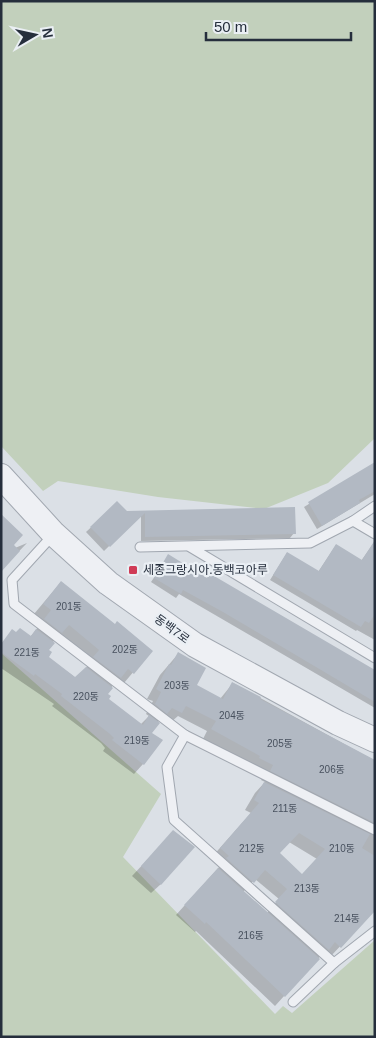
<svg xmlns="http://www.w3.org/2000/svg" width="376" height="1038" font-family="Helvetica,'Noto Sans KR',sans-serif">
	<rect width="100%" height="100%" fill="#dbe0e6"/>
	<!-- green -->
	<g fill="#c2d0bc">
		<path d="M 1,1 L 375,1 L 375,438 L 328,483 L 264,509 L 158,497 L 58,481 L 43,491 L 1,446 Z"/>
		<path d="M 1,653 L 161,794 L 123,857 L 275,1014 L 283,1006 L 292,1013 L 375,940 L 375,1037 L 1,1037 Z"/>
	</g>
	<!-- shadow -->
	<g fill="#0003" fill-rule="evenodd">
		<path d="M 375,463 L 375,494 L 317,529 L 304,507 Z"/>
		<path d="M 117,503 L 126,512 L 294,508 L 294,533 L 290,538 L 141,541 L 141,515 L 104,551 L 86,532 Z"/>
		<path d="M 375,541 L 375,640 L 357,630 L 356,631 L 270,580 L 287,553 L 318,572 L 336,545 L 361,561 Z"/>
		<path d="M 27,543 L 1,570 L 12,545 L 15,548 Z"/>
		<path d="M 169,556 L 206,578 L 210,575 L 375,672 L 375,708 L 179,594 L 176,598 L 151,582 Z"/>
		<path d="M 61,582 L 115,625 L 151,651 L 124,683 L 118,679 L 106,694 L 107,700 L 140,725 L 149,716 L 146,714 L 153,701 L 147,699 L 160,675 L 178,654 L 195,686 L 220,699 L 233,683 L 375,761 L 375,909 L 331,956 L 325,951 L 275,1006 L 196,931 L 195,932 L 176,915 L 220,866 L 211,858 L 251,813 L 245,810 L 255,793 L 265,782 L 261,780 L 264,775 L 203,739 L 207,731 L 178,716 L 171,722 L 162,717 L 157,723 L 151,733 L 143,764 L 134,774 L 103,751 L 105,748 L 101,743 L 52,706 L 54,704 L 1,668 L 1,651 L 30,637 L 36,630 L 42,620 L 34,614 ZM 59,634 L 90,660 L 86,668 L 76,678 L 47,657 L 47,650 ZM 289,842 L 317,859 L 302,875 L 279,853 ZM 255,879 L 279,899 L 267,913 L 243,892 Z"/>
		<path d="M 164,842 L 161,884 L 151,893 L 132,876 Z"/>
	</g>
	<!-- building -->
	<g fill="#b2b9c3" fill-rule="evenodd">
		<path d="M 375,462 L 375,491 L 359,500 L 360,503 L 322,526 L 308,502 Z"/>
		<path d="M 117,501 L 127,511 L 295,507 L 296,534 L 145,537 L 145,513 L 110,547 L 90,527 Z"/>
		<path d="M 1,514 L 23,535 L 14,545 L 20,551 L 1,572 Z"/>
		<path d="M 375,540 L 375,614 L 369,623 L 365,621 L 361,627 L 273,575 L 287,552 L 319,571 L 336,544 L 362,560 Z"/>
		<path d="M 168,554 L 207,578 L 209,573 L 375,670 L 375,702 L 223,612 L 183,590 L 181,594 L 154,578 Z"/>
		<path d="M 61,581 L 115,624 L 117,621 L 153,651 L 134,674 L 128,669 L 121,678 L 93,657 L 99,650 L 69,625 L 62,633 L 44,619 L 51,610 L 43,604 Z"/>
		<path d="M 20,628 L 31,636 L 36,629 L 55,643 L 49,650 L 52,652 L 49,657 L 75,677 L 86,667 L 113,688 L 108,694 L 111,696 L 109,699 L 143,725 L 149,715 L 160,723 L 152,733 L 163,740 L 144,765 L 112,740 L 114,738 L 110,734 L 61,696 L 62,694 L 35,674 L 34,676 L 1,652 L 1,644 L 12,629 L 16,632 Z"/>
		<path d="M 178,652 L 206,668 L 197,685 L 223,699 L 232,682 L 261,697 L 260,699 L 375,760 L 375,823 L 270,771 L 273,765 L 259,758 L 260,756 L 211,729 L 216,721 L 186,706 L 182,713 L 172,708 L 167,714 L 155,704 L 161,692 L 156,689 L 169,664 L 171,665 Z"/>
		<path d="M 264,782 L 370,834 L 362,848 L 375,856 L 375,911 L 341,948 L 335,942 L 329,950 L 275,902 L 287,889 L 265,870 L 254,883 L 226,858 L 229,856 L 220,848 L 259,803 L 254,800 ZM 299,833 L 325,849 L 302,874 L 280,853 Z"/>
		<path d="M 173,830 L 195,847 L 161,885 L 141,866 Z"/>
		<path d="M 218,868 L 320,959 L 285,997 L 206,922 L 205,924 L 184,905 Z"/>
	</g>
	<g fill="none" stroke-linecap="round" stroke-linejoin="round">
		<!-- service casing -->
		<g stroke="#a1a7b0" stroke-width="11">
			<g id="service">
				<path d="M 375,506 L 353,521 L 375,534"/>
				<path d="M 53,535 L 12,580 L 14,604 L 185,735 L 375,830"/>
				<path d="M 140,547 L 310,543 L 353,521"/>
				<path d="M 190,547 L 375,658"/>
				<path d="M 185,735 L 167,767 L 174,820 L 334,963"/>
				<path d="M 293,1002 L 334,963 L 375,931"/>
			</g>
		</g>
		<!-- tertiary casing -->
		<g stroke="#a1a7b0" stroke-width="26">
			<path id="tertiary" d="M 1,476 L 54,534 L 108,583 L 195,645 L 338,723 L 375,740"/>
		</g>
		<!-- service -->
		<use href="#service" stroke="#eef0f4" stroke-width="9"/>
		<!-- tertiary -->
		<use href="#tertiary" stroke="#eef0f4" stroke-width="24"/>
	</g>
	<!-- markers -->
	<rect fill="#d03b56" stroke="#eaeff4" stroke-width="2" x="128" y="565" width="10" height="10" rx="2.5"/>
	<g text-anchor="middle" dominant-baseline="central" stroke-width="4.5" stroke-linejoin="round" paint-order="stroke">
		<!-- number labels -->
		<g font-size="10" fill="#48515e">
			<text x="69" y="606">201동</text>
			<text x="125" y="649">202동</text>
			<text x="27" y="652">221동</text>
			<text x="177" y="685">203동</text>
			<text x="86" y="696">220동</text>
			<text x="232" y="715">204동</text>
			<text x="137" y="740">219동</text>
			<text x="280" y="743">205동</text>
			<text x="332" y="769">206동</text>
			<text x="285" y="808">211동</text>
			<text x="252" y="848">212동</text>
			<text x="342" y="848">210동</text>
			<text x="307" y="888">213동</text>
			<text x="347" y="918">214동</text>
			<text x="251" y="935">216동</text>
		</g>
		<!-- poi labels -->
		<g font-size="12" fill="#252e3c" stroke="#eaeff4" text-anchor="start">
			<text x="143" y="570">세종그랑시아.동백코아루</text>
		</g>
		<!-- street labels -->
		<g font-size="12" fill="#252e3c" stroke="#eaeff4">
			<text transform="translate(172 629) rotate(36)">동백7로</text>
		</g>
	</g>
	<!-- border -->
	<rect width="376" height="1038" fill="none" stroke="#252e3c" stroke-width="5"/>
	<!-- north arrow -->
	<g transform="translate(35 35) rotate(81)" stroke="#eaeff4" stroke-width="4" paint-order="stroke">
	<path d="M0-4L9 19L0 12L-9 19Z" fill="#252e3c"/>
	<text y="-8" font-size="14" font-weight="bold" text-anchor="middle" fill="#252e3c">N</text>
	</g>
	<!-- scale -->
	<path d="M206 32v8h145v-8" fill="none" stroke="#252e3c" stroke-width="2.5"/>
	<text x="214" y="32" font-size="15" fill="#252e3c" stroke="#eaeff4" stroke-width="4" paint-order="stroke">50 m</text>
</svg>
